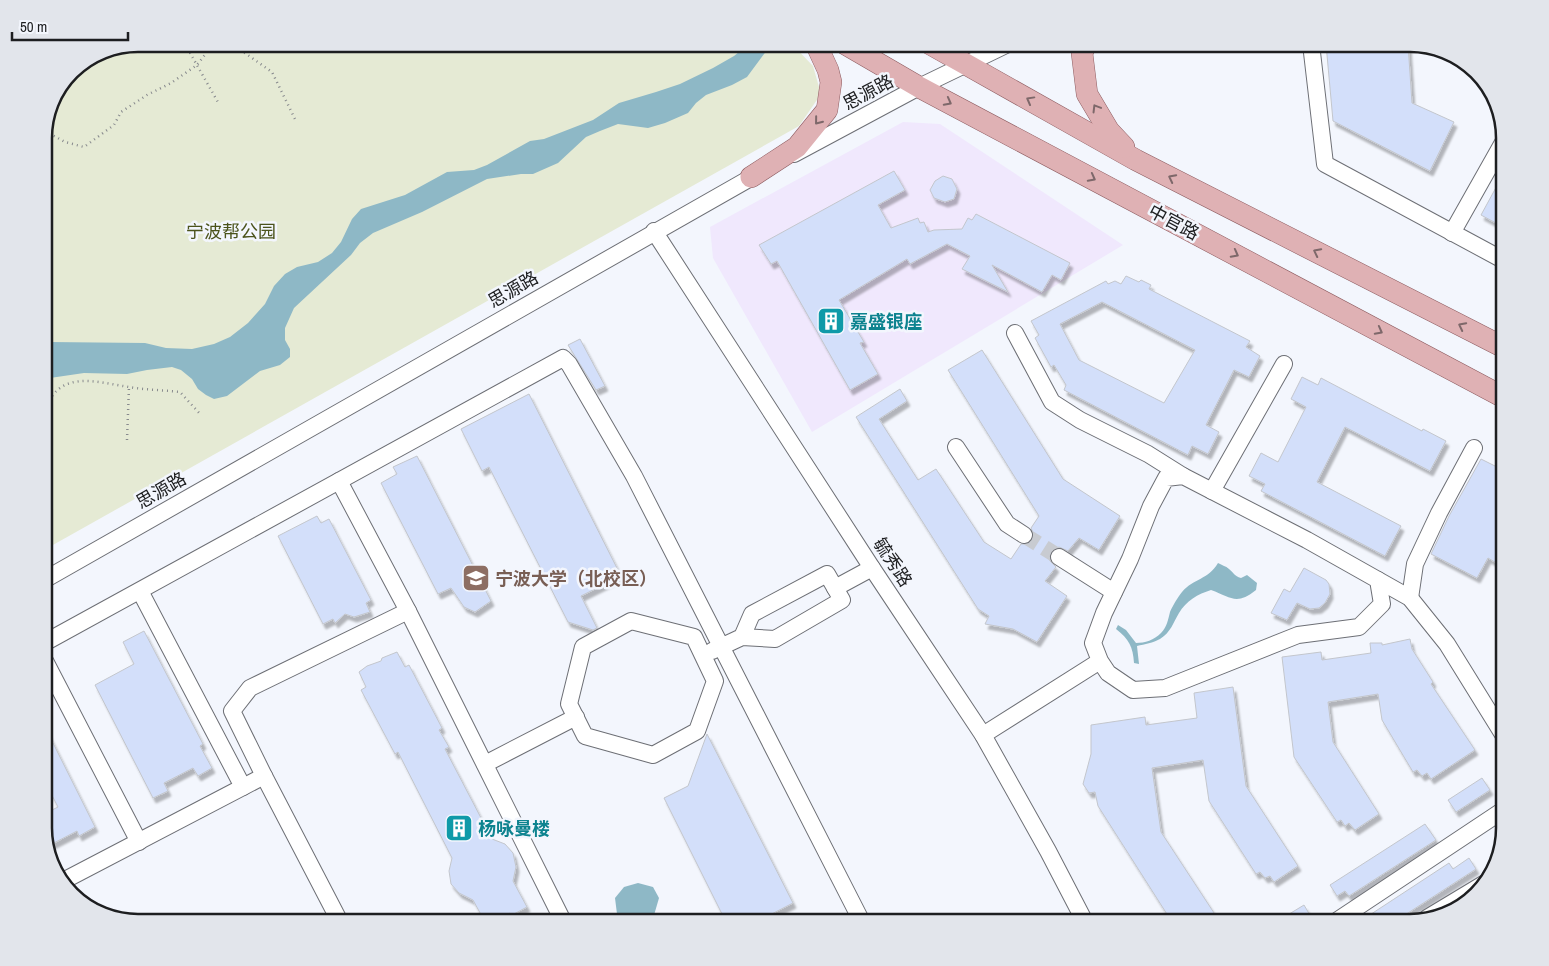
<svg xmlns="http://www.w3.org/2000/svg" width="1549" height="966" font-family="'Archivo Narrow','Noto Sans SC',sans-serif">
	<defs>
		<filter id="shadow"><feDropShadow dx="3" dy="5" stdDeviation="1" flood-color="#0004"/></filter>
	</defs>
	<rect width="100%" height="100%" fill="#f3f6fd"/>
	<!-- commercial -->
	<path fill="#f0e8fd" d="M 903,122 L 940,124 L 1123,245 L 812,432 L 713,258 L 710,227 Z"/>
	<!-- green -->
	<path fill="#e5ead4" d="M 139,44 L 792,44 L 813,66 L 821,94 L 799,126 L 44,550 L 44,133 L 72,71 L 103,51 Z"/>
	<!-- water -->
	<g fill="#8eb8c6">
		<path d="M 749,44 L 757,44 L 767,50 L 747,77 L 732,85 L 706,95 L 696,103 L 688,113 L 665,123 L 648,128 L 618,124 L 600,131 L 586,137 L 558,163 L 533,174 L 521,174 L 487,179 L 422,212 L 373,233 L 360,243 L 351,255 L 294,308 L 285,328 L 285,340 L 290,349 L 290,357 L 280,365 L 260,371 L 227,396 L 214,399 L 206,395 L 198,389 L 192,379 L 181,370 L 172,367 L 147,370 L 127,374 L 84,373 L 50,378 L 44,374 L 44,335 L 49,342 L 145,343 L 166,348 L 192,349 L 214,344 L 230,337 L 248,323 L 265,304 L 274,286 L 285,274 L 297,267 L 318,262 L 332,253 L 341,242 L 352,219 L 361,209 L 405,195 L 447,172 L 474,170 L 487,165 L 530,141 L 544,139 L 593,120 L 619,103 L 656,92 L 680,84 L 713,68 L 734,56 Z"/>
		<path d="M 1218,563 C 1221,565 1226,566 1229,569 C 1234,573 1234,576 1241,578 L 1247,575 L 1257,583 L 1256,590 C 1236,606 1231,597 1211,590 C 1198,594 1186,601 1179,613 C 1173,623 1171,632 1160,639 C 1153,643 1145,644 1137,646 L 1139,664 L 1134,663 C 1133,647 1129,639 1116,629 L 1118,625 L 1126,630 L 1136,643 C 1145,643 1154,640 1161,633 C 1167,627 1168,620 1170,612 C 1173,605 1178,597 1182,592 C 1194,578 1208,580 1218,563 Z"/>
		<path d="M 638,883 L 653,887 L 659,898 L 652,922 L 618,922 L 615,898 L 624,887 Z"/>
	</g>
	<!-- building -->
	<g fill="#d3dffa" stroke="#c3c6cc" fill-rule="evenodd" filter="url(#shadow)">
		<path d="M 1326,44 L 1408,44 L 1412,103 L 1454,122 L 1430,171 L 1333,121 Z"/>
		<path d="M 894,171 L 905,190 L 878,205 L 891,228 L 918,218 L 920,223 L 924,222 L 928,232 L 934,230 L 962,229 L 968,218 L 972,220 L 976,214 L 1070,263 L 1061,280 L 1052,275 L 1042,292 L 992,265 L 1008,292 L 962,269 L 970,256 L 947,244 L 910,264 L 907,259 L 839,300 L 864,342 L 860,343 L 878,374 L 850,390 L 777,261 L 771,264 L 759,245 Z"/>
		<path d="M 1505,171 L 1505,228 L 1481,215 Z"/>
		<path d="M 943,176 L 952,179 L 957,189 L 954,199 L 945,202 L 934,198 L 930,190 L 935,181 Z"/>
		<path d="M 1126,276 L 1139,282 L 1141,280 L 1151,285 L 1149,289 L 1250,341 L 1246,347 L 1260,356 L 1249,377 L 1234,370 L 1206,425 L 1219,432 L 1208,454 L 1192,446 L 1188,455 L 1064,390 L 1066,385 L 1054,365 L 1051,367 L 1035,338 L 1039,335 L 1031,321 L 1106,281 L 1108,284 L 1115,281 L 1121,284 ZM 1102,302 L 1195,350 L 1164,403 L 1079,360 L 1060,324 Z"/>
		<path d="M 580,339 L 605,386 L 596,390 L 568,345 Z"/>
		<path d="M 982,350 L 1063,479 L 1120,516 L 1099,550 L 1079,538 L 1068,551 L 1059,547 L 1051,551 L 1049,556 L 1050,561 L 1056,567 L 1045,581 L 1067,596 L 1037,642 L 1013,629 L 985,624 L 989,616 L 978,609 L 856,417 L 900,389 L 907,401 L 879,419 L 918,480 L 936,469 L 984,542 L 1011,559 L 1021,544 L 1028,544 L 1033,540 L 1034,535 L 1031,528 L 1039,516 L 948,370 Z"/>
		<path d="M 1302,377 L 1318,385 L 1321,378 L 1422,431 L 1423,429 L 1446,441 L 1430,471 L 1345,427 L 1317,482 L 1401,526 L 1385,556 L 1261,491 L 1265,484 L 1249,476 L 1261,453 L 1278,462 L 1306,407 L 1291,399 Z"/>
		<path d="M 529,394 L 621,576 L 581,596 L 597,628 L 593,630 L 568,622 L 489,467 L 482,471 L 461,429 Z"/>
		<path d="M 417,456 L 491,601 L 475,612 L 464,607 L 451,588 L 438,594 L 381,483 L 397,474 L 393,467 Z"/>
		<path d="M 1481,459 L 1505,471 L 1505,568 L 1488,558 L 1477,578 L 1431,554 L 1449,516 Z"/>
		<path d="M 317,516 L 321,523 L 329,519 L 371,600 L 366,603 L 370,612 L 354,617 L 345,614 L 335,623 L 333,619 L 323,624 L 278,536 Z"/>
		<path d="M 1304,568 L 1326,580 L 1329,584 L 1330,594 L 1325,603 L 1319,608 L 1310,609 L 1297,603 L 1287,620 L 1271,613 L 1284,589 L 1290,592 Z"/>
		<path d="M 144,631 L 203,744 L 200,746 L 212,768 L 198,776 L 193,768 L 164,783 L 168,791 L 153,798 L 95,685 L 134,664 L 123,642 Z"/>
		<path d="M 1410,639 L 1412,649 L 1433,682 L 1431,684 L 1475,750 L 1431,779 L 1427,773 L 1422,776 L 1417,770 L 1413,772 L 1382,720 L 1378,694 L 1328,702 L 1333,742 L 1379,814 L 1355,830 L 1349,823 L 1345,826 L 1341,820 L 1337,822 L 1294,757 L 1282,657 L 1321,652 L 1322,660 L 1371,653 L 1370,643 L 1382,643 L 1382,645 Z"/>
		<path d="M 397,652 L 405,667 L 409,665 L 442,728 L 439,730 L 449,747 L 445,749 L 492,839 L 505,844 L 513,853 L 516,867 L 513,881 L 527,907 L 512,915 L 510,913 L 496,922 L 485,922 L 473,900 L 459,893 L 451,884 L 449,871 L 452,858 L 398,752 L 395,754 L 361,690 L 366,687 L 359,672 L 367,666 L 381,661 L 382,658 Z"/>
		<path d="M 1233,687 L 1246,786 L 1298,866 L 1274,882 L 1270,876 L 1265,878 L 1260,872 L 1256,874 L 1209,801 L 1203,760 L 1152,768 L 1161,832 L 1220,922 L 1172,922 L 1098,806 L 1095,792 L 1089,793 L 1083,784 L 1091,754 L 1091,725 L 1145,717 L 1146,725 L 1197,718 L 1194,693 Z"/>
		<path d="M 44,725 L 95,827 L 79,836 L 77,831 L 48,846 L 44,833 L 44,814 L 58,807 L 44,780 Z"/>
		<path d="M 707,734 L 793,903 L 756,922 L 726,922 L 664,798 L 688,786 Z"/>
		<path d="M 1482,778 L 1490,790 L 1456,812 L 1448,800 Z"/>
		<path d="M 1425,824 L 1436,840 L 1349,896 L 1345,891 L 1337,896 L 1330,885 Z"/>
		<path d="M 1469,858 L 1476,869 L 1394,922 L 1359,922 L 1449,863 L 1453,869 Z"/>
		<path d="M 1304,905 L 1314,922 L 1276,922 Z"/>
	</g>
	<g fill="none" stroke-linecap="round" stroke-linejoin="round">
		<!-- minor-tunnel -->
		<path stroke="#c8cbd1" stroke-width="16" stroke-dasharray="16 8" stroke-linecap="butt" d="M 1024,535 L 1059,557"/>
		<!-- minor casing -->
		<g stroke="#6d6f75" stroke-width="18">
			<g id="minor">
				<path d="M 1311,44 L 1325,164 L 1505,261"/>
				<path d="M 794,154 L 919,87 L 1008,44"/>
				<path d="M 654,231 L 872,568 L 983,735 L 1048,851 L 1085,922"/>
				<path d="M 1452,233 L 1505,139"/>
				<path d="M 1015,333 L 1052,402 L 1080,420 L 1148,454 L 1183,476"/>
				<path d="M 956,447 L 1007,524 L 1024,535"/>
				<path d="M 339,481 L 408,611"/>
				<path d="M 1212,491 L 1284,364"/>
				<path d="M 1059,557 L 1114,592"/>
				<path d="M 44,580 L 761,172"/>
				<path d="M 1378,580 L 1410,598 L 1447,644 L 1504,736"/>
				<path d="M 835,588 L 872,568"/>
				<path d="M 140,591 L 243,787"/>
				<path d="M 1410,598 L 1415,564 L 1439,513 L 1474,448"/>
				<path d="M 631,621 L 694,637 L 715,681 L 697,731 L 653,755 L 585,736 L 569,704 L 583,647 Z"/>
				<path d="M 44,643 L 563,358 L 569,364 L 634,476 L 862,922"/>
				<path d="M 712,651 L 742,637 L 752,614 L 827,574 L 842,600 L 775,639 L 742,637"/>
				<path d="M 44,659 L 139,842"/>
				<path d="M 983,735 L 1100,661 L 1093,643 L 1104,613 L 1130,559 L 1151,506 L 1166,478 L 1183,476 L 1307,540 L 1378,580 L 1382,604 L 1359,627 L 1298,635 L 1165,688 L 1133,690 L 1108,673 L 1100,661"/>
				<path d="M 485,764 L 576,717"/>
				<path d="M 63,881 L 264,776"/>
				<path d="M 1427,918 L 1485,883"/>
				<path d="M 340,922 L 264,776 L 232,711 L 250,688 L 408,611 L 562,919 L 558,922"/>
				<path d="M 1335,922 L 1505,809"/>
			</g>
		</g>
		<!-- major casing -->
		<g stroke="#8d5c60" stroke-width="22">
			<g id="major">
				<path d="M 845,44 L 919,87 L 1505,398"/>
				<path d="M 930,44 L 1136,160 L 1505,348"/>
				<path d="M 1086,44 L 1082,53 L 1087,94 L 1109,131 L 1124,147"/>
				<path d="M 751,177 L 797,147 L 827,110 L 831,82 L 828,70 L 816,44"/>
			</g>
		</g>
		<!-- path -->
		<g stroke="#87898d" stroke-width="2.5" stroke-dasharray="1 4" stroke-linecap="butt">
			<path d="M 185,44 L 219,104"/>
			<path d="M 232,44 L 272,72 L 295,119"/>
			<path d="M 45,131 L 65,142 L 84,147 L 114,125 L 121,112 L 147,95 L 171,83 L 197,65 L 213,44"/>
			<path d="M 44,414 C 57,368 95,382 129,387 C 146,390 163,390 180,392 L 201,415"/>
			<path d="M 127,440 L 129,387"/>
			<path d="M 44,460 L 45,460"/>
		</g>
		<!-- minor -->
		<use href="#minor" stroke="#fff" stroke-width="16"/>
		<!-- major -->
		<use href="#major" stroke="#dfb1b4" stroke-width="21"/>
	</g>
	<!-- one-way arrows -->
	<defs><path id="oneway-chevron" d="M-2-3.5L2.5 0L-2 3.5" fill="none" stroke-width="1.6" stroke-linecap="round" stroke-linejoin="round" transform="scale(1.25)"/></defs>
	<g stroke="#7e686a">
		<use href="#oneway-chevron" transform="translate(1030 100) rotate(-151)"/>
		<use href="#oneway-chevron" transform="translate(948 102) rotate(28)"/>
		<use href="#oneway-chevron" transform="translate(1096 108) rotate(-121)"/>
		<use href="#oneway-chevron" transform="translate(818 121) rotate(129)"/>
		<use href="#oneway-chevron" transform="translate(1092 178) rotate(28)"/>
		<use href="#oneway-chevron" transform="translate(1172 178) rotate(-153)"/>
		<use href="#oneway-chevron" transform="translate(1317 252) rotate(-153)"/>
		<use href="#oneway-chevron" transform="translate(1235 254) rotate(28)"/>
		<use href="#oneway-chevron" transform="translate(1462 326) rotate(-153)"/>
		<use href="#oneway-chevron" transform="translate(1379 331) rotate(28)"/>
	</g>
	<!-- icons -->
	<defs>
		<g id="building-square" transform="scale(1.4375)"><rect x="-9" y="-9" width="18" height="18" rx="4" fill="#0f9aa8" stroke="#f3f6fd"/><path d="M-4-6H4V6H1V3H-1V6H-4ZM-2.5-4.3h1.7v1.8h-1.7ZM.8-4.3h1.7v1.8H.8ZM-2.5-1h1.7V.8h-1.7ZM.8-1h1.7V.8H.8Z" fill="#fff"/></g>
		<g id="university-square" transform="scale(1.4375)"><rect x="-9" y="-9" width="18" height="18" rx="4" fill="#8d6e63" stroke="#f3f6fd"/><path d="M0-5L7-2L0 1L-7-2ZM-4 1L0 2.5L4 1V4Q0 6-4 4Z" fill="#fff"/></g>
	</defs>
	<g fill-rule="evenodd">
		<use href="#building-square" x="831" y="321"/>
		<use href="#university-square" x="476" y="578"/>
		<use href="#building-square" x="459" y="828"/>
	</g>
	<g text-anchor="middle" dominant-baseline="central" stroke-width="5" stroke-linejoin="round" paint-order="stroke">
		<!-- street labels -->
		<g font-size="18" fill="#1d1e20" stroke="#f3f6fd">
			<text transform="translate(868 92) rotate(-28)">思源路</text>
			<text transform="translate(1174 222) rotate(28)">中官路</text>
			<text transform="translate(513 289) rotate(-30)">思源路</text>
			<text transform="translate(161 490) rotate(-30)">思源路</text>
			<text transform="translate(893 562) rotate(57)">毓秀路</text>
		</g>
		<!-- park labels -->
		<g font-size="18" fill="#4b531b" stroke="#f3f6fd">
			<text x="231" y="231">宁波帮公园</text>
		</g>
		<!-- culture labels -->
		<g font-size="18" font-weight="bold" fill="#0d838f" stroke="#f3f6fd" text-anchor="start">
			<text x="850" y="321">嘉盛银座</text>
			<text x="478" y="828">杨咏曼楼</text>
		</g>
		<!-- education labels -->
		<g font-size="18" font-weight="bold" fill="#785e54" stroke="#f3f6fd" text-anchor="start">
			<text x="495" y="578">宁波大学（北校区）</text>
		</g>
	</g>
	<!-- crop -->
	<path d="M0 0H1549V966H0ZM138 52H1410A86 86 0 0 1 1496 138V828A86 86 0 0 1 1410 914H138A86 86 0 0 1 52 828V138A86 86 0 0 1 138 52Z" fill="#e2e5eb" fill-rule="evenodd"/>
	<path fill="none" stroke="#1d1e20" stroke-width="2.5" d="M138 52H1410A86 86 0 0 1 1496 138V828A86 86 0 0 1 1410 914H138A86 86 0 0 1 52 828V138A86 86 0 0 1 138 52Z"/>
	<!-- scale -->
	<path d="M12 32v8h116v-8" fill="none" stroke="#1d1e20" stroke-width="2.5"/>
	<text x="20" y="32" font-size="15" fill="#1d1e20" stroke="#f3f6fd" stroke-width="4" paint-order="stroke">50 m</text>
</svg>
